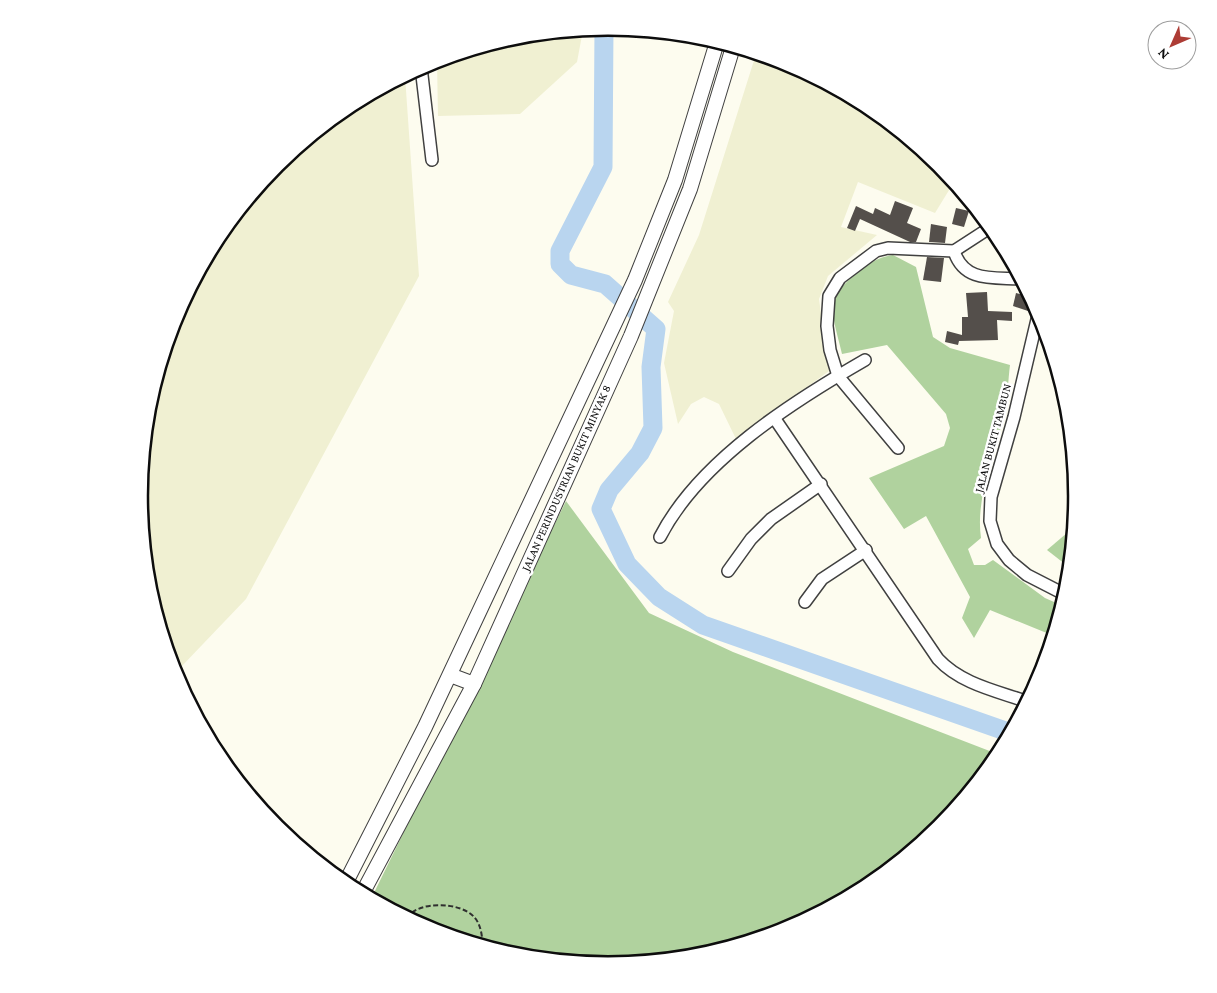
<svg xmlns="http://www.w3.org/2000/svg" width="1217" height="993" font-family="'Crimson Pro',serif">
	<rect width="100%" height="100%" fill="#fdfcef"/>
	<!-- farmland -->
	<g fill="#f0f0d2">
		<path d="M 583,30 L 577,62 L 520,114 L 438,116 L 437,61 L 517,36 Z"/>
		<path d="M 756,54 L 788,63 L 869,107 L 940,165 L 954,182 L 935,213 L 858,182 L 841,227 L 877,235 L 828,276 L 819,299 L 829,371 L 736,439 L 719,404 L 704,397 L 691,404 L 678,424 L 664,363 L 674,311 L 668,302 L 699,235 Z"/>
		<path d="M 405,76 L 419,276 L 246,599 L 181,667 L 179,683 L 148,588 L 140,496 L 149,405 L 175,317 L 219,236 L 277,165 L 348,106 Z"/>
	</g>
	<!-- forest -->
	<g fill="#b0d29e">
		<path d="M 893,255 L 916,267 L 933,337 L 950,348 L 1010,365 C 1008,380 1008,396 1005,411 C 996,452 975,496 981,538 L 968,549 L 974,565 L 985,565 L 993,560 L 1045,598 L 1063,606 L 1054,636 L 990,610 L 974,638 L 962,618 L 970,597 L 926,516 L 904,529 L 869,478 L 944,446 L 950,428 L 946,414 L 887,345 L 842,354 C 834,318 822,300 856,274 C 869,264 875,258 893,255 Z"/>
		<path d="M 566,501 L 649,613 L 733,652 L 1000,755 L 998,757 L 940,828 L 869,887 L 788,930 L 700,957 L 608,965 L 517,956 L 429,930 L 371,899 Z"/>
		<path d="M 1074,527 L 1070,568 L 1047,550 Z"/>
	</g>
	<g fill="none" stroke-linecap="round" stroke-linejoin="round">
		<!-- river -->
		<path stroke="#b9d5ef" stroke-width="19" d="M 604,28 L 603,167 L 560,251 L 560,264 L 571,275 L 605,284 L 656,329 L 651,367 L 653,428 L 640,453 L 609,490 L 601,509 L 627,564 L 659,597 L 703,625 L 1011,733"/>
	</g>
	<!-- building -->
	<g fill="#544f4b">
		<path d="M 895,201 L 913,208 L 907,223 L 921,229 L 916,242 L 910,242 L 860,219 L 855,231 L 847,228 L 856,206 L 873,214 L 875,208 L 890,215 Z"/>
		<path d="M 956,208 L 969,211 L 964,227 L 952,224 Z"/>
		<path d="M 931,224 L 947,227 L 945,243 L 929,242 Z"/>
		<path d="M 927,257 L 944,258 L 941,282 L 923,280 Z"/>
		<path d="M 987,292 L 988,311 L 1012,312 L 1012,321 L 997,320 L 998,340 L 959,341 L 958,345 L 945,342 L 947,331 L 962,335 L 962,317 L 968,317 L 966,293 Z"/>
		<path d="M 1016,293 L 1031,297 L 1028,311 L 1013,306 Z"/>
	</g>
	<g fill="none" stroke-linecap="round" stroke-linejoin="round">
		<!-- minor casing -->
		<g stroke="#404040" stroke-width="14">
			<g id="minor">
				<path d="M 421,67 L 432,160"/>
				<path d="M 954,251 C 964,283 994,277 1021,279"/>
				<path d="M 1039,311 L 1014,417 L 991,497 L 990,521 L 997,544 L 1009,560 L 1027,575 L 1066,595"/>
				<path d="M 775,419 L 938,659 C 961,684 997,691 1028,702"/>
				<path d="M 898,448 L 838,376 L 830,350 L 827,326 L 829,296 L 840,278 L 876,251 L 888,248 L 954,251 L 991,227"/>
				<path d="M 660,537 C 699,461 792,402 865,360"/>
				<path d="M 728,571 L 751,539 L 771,519 L 821,484"/>
				<path d="M 805,602 L 822,579 L 866,550"/>
			</g>
		</g>
		<!-- tertiary casing -->
		<g stroke="#404040" stroke-width="16">
			<g id="tertiary">
				<path d="M 450,675 L 474,684"/>
				<path d="M 345,884 L 425,727 L 635,280 L 675,180 L 717,42"/>
				<path d="M 362,894 L 474,684 L 631,336 L 690,189 L 733,47"/>
			</g>
		</g>
		<!-- path -->
		<path stroke="#2f2f2f" stroke-width="2" stroke-dasharray="5 2.5" stroke-linecap="butt" d="M 407,918 C 418,900 461,902 474,917 C 481,924 482,936 483,946"/>
		<!-- minor -->
		<use href="#minor" stroke="#fff" stroke-width="11"/>
		<!-- tertiary -->
		<use href="#tertiary" stroke="#fff" stroke-width="14"/>
	</g>
	<g text-anchor="middle" dominant-baseline="central" stroke-width="5" stroke-linejoin="round" paint-order="stroke">
		<!-- street labels -->
		<g font-size="12" fill="#0d0d0d" stroke="#fff">
			<text transform="translate(993 438) rotate(-75)">JALAN BUKIT TAMBUN</text>
			<text transform="translate(566 478) rotate(-66)">JALAN PERINDUSTRIAN BUKIT MINYAK 8</text>
		</g>
	</g>
	<!-- crop -->
	<path d="M0 0H1217V993H0ZM148 496a460 460 0 1 1 920 0a460 460 0 1 1-920 0Z" fill="#fff" fill-rule="evenodd"/>
	<path fill="none" stroke="#0d0d0d" stroke-width="2.5" d="M148 496a460 460 0 1 1 920 0a460 460 0 1 1-920 0Z"/>
	<!-- north arrow -->
	<g transform="translate(1172 45) rotate(225)"><circle r="24" fill="#ffffff" stroke="#9e9e9e"/>
	<path d="M0-4L9 19L0 12L-9 19Z" fill="#ad3c35"/>
	<text y="-8" font-size="14" font-weight="bold" text-anchor="middle" fill="#0d0d0d">N</text>
	</g>
</svg>
